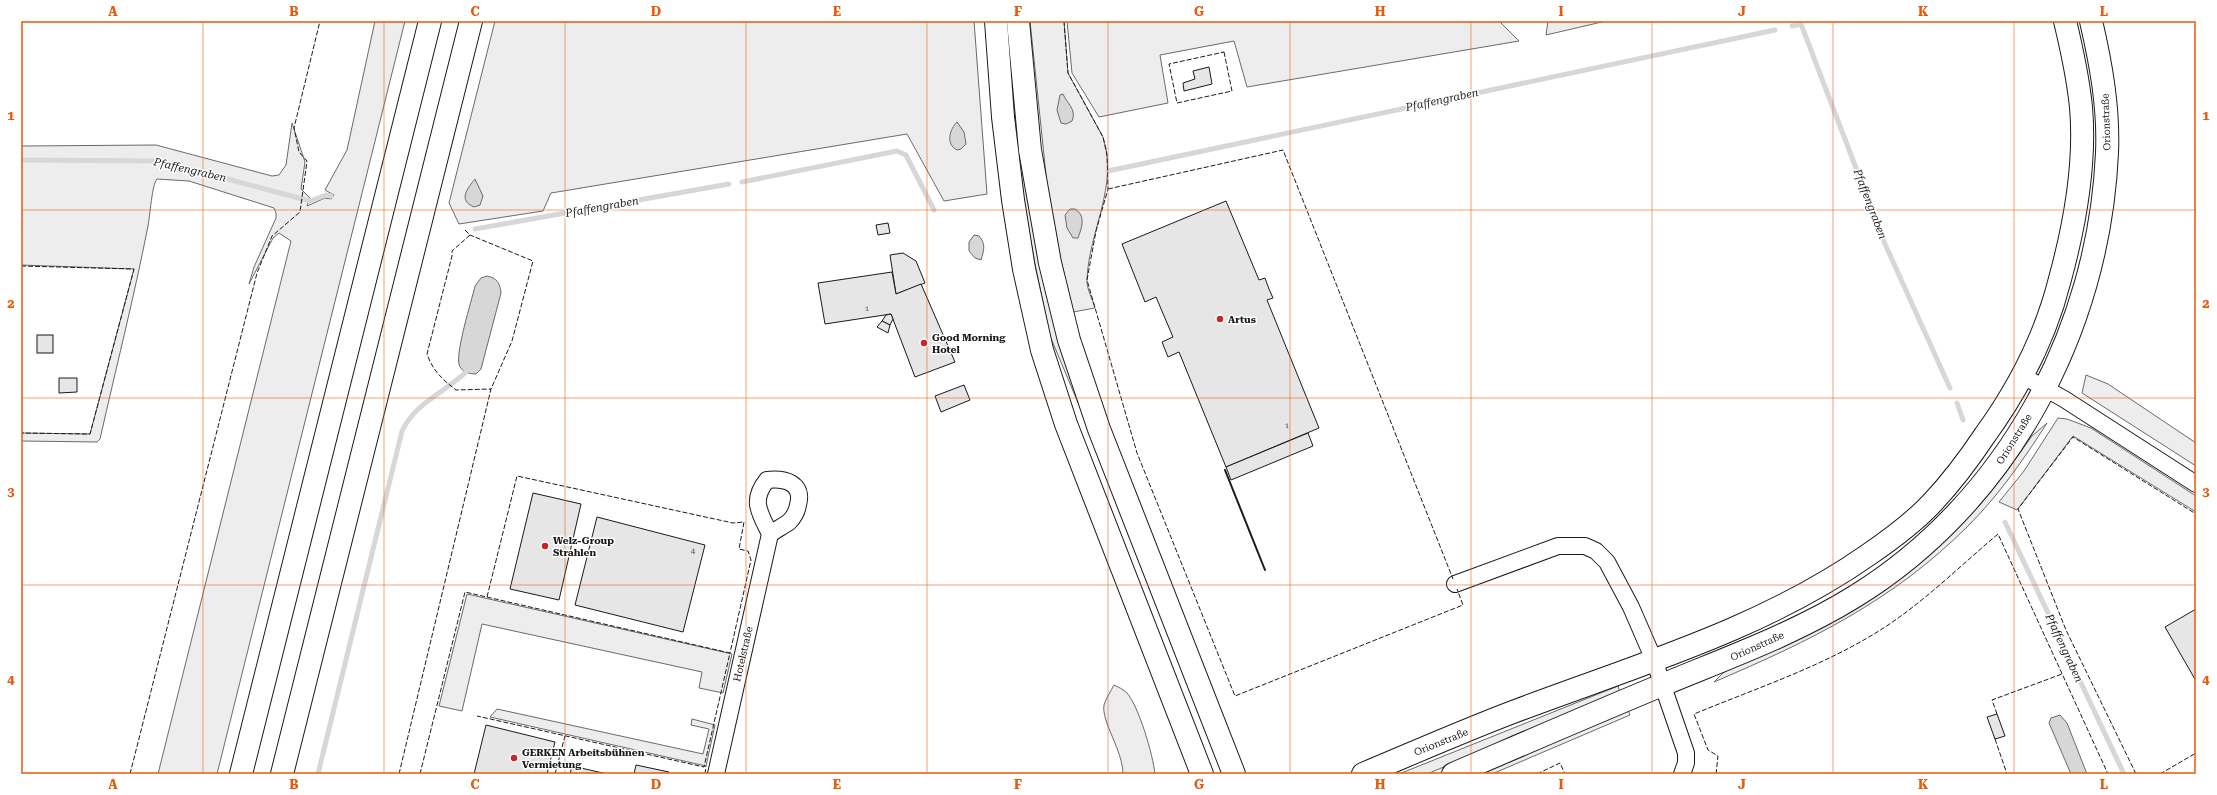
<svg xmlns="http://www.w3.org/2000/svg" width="2217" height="795" font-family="'Roboto Serif',serif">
	<rect width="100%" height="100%" fill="#fff"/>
	<!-- green -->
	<g fill="#ededed" stroke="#6a6a6a">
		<path d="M 375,21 L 405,21 L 217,774 L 158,774 L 291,241 L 279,233 L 273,238 L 249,284 L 254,267 L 276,218 L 276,213 L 274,208 L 189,181 L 157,179 C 152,184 150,216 148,226 C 134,297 116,368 100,439 L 97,442 L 21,441 L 21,433 L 90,434 L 134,269 L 21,265 L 21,146 L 156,145 L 272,176 L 279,175 L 286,165 L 292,123 L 305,162 L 301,189 L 310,198 L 307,206 L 325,198 L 331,199 L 334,195 L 325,190 L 347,150 Z"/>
		<path d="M 495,21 L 974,21 L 987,194 L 944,201 L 907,134 L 551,193 L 543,211 L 459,224 L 449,203 Z"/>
		<path d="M 1007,21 L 1010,21 L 1028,202 L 1040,263 L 1084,417 L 1050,336 L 1035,264 L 1024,203 L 1015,130 Z"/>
		<path d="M 1030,21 L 1064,21 L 1068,73 L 1103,137 C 1119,185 1089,231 1087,279 C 1086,288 1093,300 1095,308 L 1073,312 L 1050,213 Z"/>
		<path d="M 1067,21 L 1499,21 L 1519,41 L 1247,87 L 1234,41 L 1160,55 L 1168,103 L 1099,117 L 1072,73 Z"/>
		<path d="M 1548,21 L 1606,21 L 1546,35 Z"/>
		<path d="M 2086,375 L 2108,384 L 2196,443 L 2196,466 L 2082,393 Z"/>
		<path d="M 2058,418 L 2067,419 L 2091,428 L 2196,496 L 2196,512 L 2073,436 L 2017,510 L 1999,502 L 2024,471 Z"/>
		<path d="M 2047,423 C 2024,459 1999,495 1968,526 C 1893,601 1810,641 1714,682 L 1723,673 L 1922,560 L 1979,506 L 2004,475 L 2032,436 Z"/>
		<path d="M 467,594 L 732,654 L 723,693 L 699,688 L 702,672 L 482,624 L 462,711 L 439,706 Z"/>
		<path d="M 1114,685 C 1118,687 1123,689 1127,693 C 1139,707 1153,755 1155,774 L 1123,774 C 1123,751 1101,721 1104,705 C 1106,698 1111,691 1114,685 Z"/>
		<path d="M 1618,686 L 1620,693 L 1427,774 L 1399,774 Z"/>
		<path d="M 497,709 L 703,754 L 709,729 L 691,725 L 692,719 L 715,725 L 706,766 L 490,717 Z"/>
		<path d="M 1628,710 L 1630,715 L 1492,774 L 1477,774 Z"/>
	</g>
	<!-- water -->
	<g fill="#d7d7d7" stroke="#6a6a6a">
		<path d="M 1063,94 C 1067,104 1077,109 1072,121 L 1066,124 L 1061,123 L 1057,110 L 1060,95 Z"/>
		<path d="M 957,122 L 964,132 L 966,144 L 961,149 L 957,150 C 945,144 950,129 957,122 Z"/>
		<path d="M 475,179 L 483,196 L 480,205 L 474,207 C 458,200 467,189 475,179 Z"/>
		<path d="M 1070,209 L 1075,209 C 1086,216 1082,227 1078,238 L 1073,238 L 1067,228 L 1065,215 Z"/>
		<path d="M 974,235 L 979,236 C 986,244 984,250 981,260 L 975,258 L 969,251 L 969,242 Z"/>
		<path d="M 487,276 C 497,278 500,283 501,293 L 481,369 L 476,374 C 469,374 461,372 459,364 C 456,350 471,303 475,286 L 481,278 Z"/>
		<path d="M 2060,715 L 2067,723 L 2087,774 L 2071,774 L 2049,723 L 2051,718 Z"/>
	</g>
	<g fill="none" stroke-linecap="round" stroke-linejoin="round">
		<!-- stream -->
		<g stroke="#d7d7d7" stroke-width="5">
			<path d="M 1792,26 L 1801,24 L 1885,244 L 1950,388"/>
			<path d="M 21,160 L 159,161 L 310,201 L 326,195 L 331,196"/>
			<path d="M 1108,171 L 1775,30"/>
			<path d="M 742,182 L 897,151 L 906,155 L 934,210"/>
			<path d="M 475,229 L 729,184"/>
			<path d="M 1957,403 L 1963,420"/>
			<path d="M 2005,522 L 2124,774"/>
			<path d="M 318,774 L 402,431 C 415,403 444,393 466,372"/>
		</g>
	</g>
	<!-- building -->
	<g fill="#e6e6e6" stroke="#1a1a1a">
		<path d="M 1209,67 L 1212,84 L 1184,91 L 1183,83 L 1195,79 L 1193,71 Z"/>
		<path d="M 1226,201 L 1259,280 L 1265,278 L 1269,289 L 1273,298 L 1267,300 L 1319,428 L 1226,467 L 1179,352 L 1168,357 L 1162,342 L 1173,337 L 1156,297 L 1145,302 L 1122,244 Z"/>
		<path d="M 888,223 L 890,233 L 878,235 L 876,225 Z"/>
		<path d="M 903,253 L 916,261 L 925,283 L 896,294 L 890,255 Z"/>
		<path d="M 892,272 L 896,294 L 921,284 L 955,362 L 915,377 L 891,314 L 825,324 L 818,283 Z"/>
		<path d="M 891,314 L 893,319 L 890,325 L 882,321 L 886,315 Z"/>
		<path d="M 882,321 L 890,325 L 888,333 L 877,327 Z"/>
		<rect x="37" y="335" width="16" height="18"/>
		<path d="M 59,378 L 77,378 L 77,392 L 59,393 Z"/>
		<path d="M 964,385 L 970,400 L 941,412 L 935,396 Z"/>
		<path d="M 1308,433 L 1313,446 L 1231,480 L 1226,467 Z"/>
		<path d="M 533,493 L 581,504 L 559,600 L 510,589 Z"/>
		<path d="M 597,517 L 705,545 L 683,632 L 575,605 Z"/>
		<path d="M 2196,609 L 2196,681 L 2165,627 Z"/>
		<path d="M 1997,714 L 2005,736 L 1995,739 L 1987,717 Z"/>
		<path d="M 486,725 L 555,742 L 547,774 L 474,774 Z"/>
		<path d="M 636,765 L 669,772 L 668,774 L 634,774 Z"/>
		<path d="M 572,766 L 603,773 L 603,774 L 570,774 Z"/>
	</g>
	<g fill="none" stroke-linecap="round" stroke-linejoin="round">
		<!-- street casing -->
		<g stroke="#1a1a1a" stroke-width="18">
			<g id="street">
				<path d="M 2023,376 L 2064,399 L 2196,484"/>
				<path d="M 1455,584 L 1558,546 L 1585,546 L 1596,551 L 1607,562 L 1631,607 L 1654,660 L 1686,753 L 1686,763 L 1682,774"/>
				<path d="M 716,774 L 770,534 C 760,513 750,501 767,480 C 785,478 804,483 798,505 C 797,511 793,518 789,522 C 783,526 776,530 770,534"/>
			</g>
		</g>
		<!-- secondary casing -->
		<g stroke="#1a1a1a" stroke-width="24">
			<g id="secondary">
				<path d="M 996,21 L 1003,117 L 1013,200 L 1024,269 L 1042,350 L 1066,424 L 1202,774"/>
				<path d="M 1018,21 L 1030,150 L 1050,263 L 1069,340 L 1099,429 L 1234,774"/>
				<path d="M 1363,774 C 1413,753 1463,731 1513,712 C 1634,666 1761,630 1868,555 C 1890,540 1913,523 1931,504 C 1951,483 1969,459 1985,435 C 2019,388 2046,335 2060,279 C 2075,224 2086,164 2081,107 C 2078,78 2072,50 2065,21"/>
				<path d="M 1453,774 C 1523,744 1592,714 1662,685 C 1727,658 1794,634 1854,597 C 2007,503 2099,331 2107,153 C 2109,108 2101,64 2091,21"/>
			</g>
		</g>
		<!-- highway casing -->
		<g stroke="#1a1a1a" stroke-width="24">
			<g id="highway">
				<path d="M 241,774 L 430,21"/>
				<path d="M 282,774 L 471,21"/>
			</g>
		</g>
		<!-- street -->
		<use href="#street" stroke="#fff" stroke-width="16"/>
		<!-- secondary -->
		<use href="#secondary" stroke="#fff" stroke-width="22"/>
		<!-- highway -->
		<use href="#highway" stroke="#fff" stroke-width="22"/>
		<!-- fence -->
		<g stroke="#1a1a1a" stroke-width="1" stroke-dasharray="5 2" stroke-linecap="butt">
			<path d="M 1064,21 L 1068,73 L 1103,137 L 1107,155 L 1108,189 L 1096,231 L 1087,280 L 1137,453 L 1235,696 L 1463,605 L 1457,589"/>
			<path d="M 1224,52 L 1232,91 L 1177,103 L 1169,64 Z"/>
			<path d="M 1108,189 L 1283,150 L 1453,579"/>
			<path d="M 465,230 L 470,235 L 452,251 L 452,256 L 427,354 C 433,371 442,379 456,390 L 491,389"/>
			<path d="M 21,266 L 134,269 L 90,434 L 21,433"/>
			<path d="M 487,597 L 517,476 L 733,523 L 744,522 L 739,549 L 748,551 L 751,560 L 730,653"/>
			<path d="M 1997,714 L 1992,700 L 2062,674"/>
			<path d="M 1995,739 L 2007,774"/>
			<path d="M 130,774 L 257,273 L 272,236 L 300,212 L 307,161 L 299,152 L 294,128 L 320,21"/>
			<path d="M 399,774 L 491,389 L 512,341 L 533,261 L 470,235"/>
			<path d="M 420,774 L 465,592 L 730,653 L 704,767 L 477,716"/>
			<path d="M 555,774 L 565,736"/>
			<path d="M 705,774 L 706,766"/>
			<path d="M 1537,774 L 1560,763 L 1565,774"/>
			<path d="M 1716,774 L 1718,756 L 1708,750 L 1694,714 C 1757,688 1824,666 1882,629 C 1924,602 1960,566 1998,534 L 2108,774"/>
			<path d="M 2136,774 L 2066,630 L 2018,509 L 2073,437 L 2196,514"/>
			<path d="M 2160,774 L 2196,753"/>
		</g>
		<!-- wall -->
		<path stroke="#1a1a1a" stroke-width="2" d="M 1225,470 L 1265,570"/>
	</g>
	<!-- grid -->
	<path fill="none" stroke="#e8590c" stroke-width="1" stroke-opacity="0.55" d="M 203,21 L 203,774M 384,21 L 384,774M 565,21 L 565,774M 746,21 L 746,774M 927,21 L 927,774M 1108,21 L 1108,774M 1290,21 L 1290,774M 1471,21 L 1471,774M 1652,21 L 1652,774M 1833,21 L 1833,774M 2014,21 L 2014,774M 21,210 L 2196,210M 21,398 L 2196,398M 21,585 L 2196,585"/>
	<!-- markers -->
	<g fill="#c62828" stroke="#fff" stroke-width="1.5">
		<circle cx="1220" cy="319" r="4"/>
		<circle cx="924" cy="343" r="4"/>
		<circle cx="545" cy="546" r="4"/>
		<circle cx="514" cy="758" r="4"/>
	</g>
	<g text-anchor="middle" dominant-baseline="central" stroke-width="3" stroke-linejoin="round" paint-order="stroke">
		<!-- number labels -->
		<g font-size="8" fill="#4d4d4d">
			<text x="867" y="308">1</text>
			<text x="1287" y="425">1</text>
			<text x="693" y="551">4</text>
		</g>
		<!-- street labels -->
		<g font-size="10" fill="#1a1a1a" stroke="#fff">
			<text transform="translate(2106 122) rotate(-92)">Orionstraße</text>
			<text transform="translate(2014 439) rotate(-58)">Orionstraße</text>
			<text transform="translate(1757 646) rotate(-24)">Orionstraße</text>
			<text transform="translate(743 654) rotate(-77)">Hotelstraße</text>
			<text transform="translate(1441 742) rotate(-22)">Orionstraße</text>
		</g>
		<!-- poi labels -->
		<g font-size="10" font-weight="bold" fill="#1a1a1a" stroke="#fff" text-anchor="start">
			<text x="1228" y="319">Artus</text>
			<text x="932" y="337">Good Morning<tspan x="932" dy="12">Hotel</tspan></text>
			<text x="553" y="540">Welz-Group<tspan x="553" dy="12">Strahlen</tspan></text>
			<text x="522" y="752">GERKEN Arbeitsbühnen<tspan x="522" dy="12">Vermietung</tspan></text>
		</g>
		<!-- water labels -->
		<g font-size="11" font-style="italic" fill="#1a1a1a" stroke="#fff">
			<text transform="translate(1442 100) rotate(-12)">Pfaffengraben</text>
			<text transform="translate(190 170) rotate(13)">Pfaffengraben</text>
			<text transform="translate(1870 204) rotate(69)">Pfaffengraben</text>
			<text transform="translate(602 207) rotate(-10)">Pfaffengraben</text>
			<text transform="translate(2064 648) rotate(65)">Pfaffengraben</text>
		</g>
	</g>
	<!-- border -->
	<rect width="2217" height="795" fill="none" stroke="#ffffff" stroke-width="44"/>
	<rect x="22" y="22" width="2173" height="751" fill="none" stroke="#e8590c" stroke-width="1.5"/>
	<g font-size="13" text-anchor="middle" font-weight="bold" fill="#e8590c">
		<text x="113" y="16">A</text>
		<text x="294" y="16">B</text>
		<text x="475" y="16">C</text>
		<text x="656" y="16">D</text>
		<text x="837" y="16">E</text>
		<text x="1018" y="16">F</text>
		<text x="1199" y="16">G</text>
		<text x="1380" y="16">H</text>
		<text x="1561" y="16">I</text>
		<text x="1742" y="16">J</text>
		<text x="1923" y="16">K</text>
		<text x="2104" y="16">L</text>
		<text x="11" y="120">1</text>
		<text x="2206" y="120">1</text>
		<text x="11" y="308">2</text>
		<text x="2206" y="308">2</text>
		<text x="11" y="496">3</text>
		<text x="2206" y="496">3</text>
		<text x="11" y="684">4</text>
		<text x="2206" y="684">4</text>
		<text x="113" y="789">A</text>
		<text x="294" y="789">B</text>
		<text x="475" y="789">C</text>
		<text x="656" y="789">D</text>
		<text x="837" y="789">E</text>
		<text x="1018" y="789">F</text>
		<text x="1199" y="789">G</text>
		<text x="1380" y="789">H</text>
		<text x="1561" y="789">I</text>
		<text x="1742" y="789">J</text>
		<text x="1923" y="789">K</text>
		<text x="2104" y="789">L</text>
	</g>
</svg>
